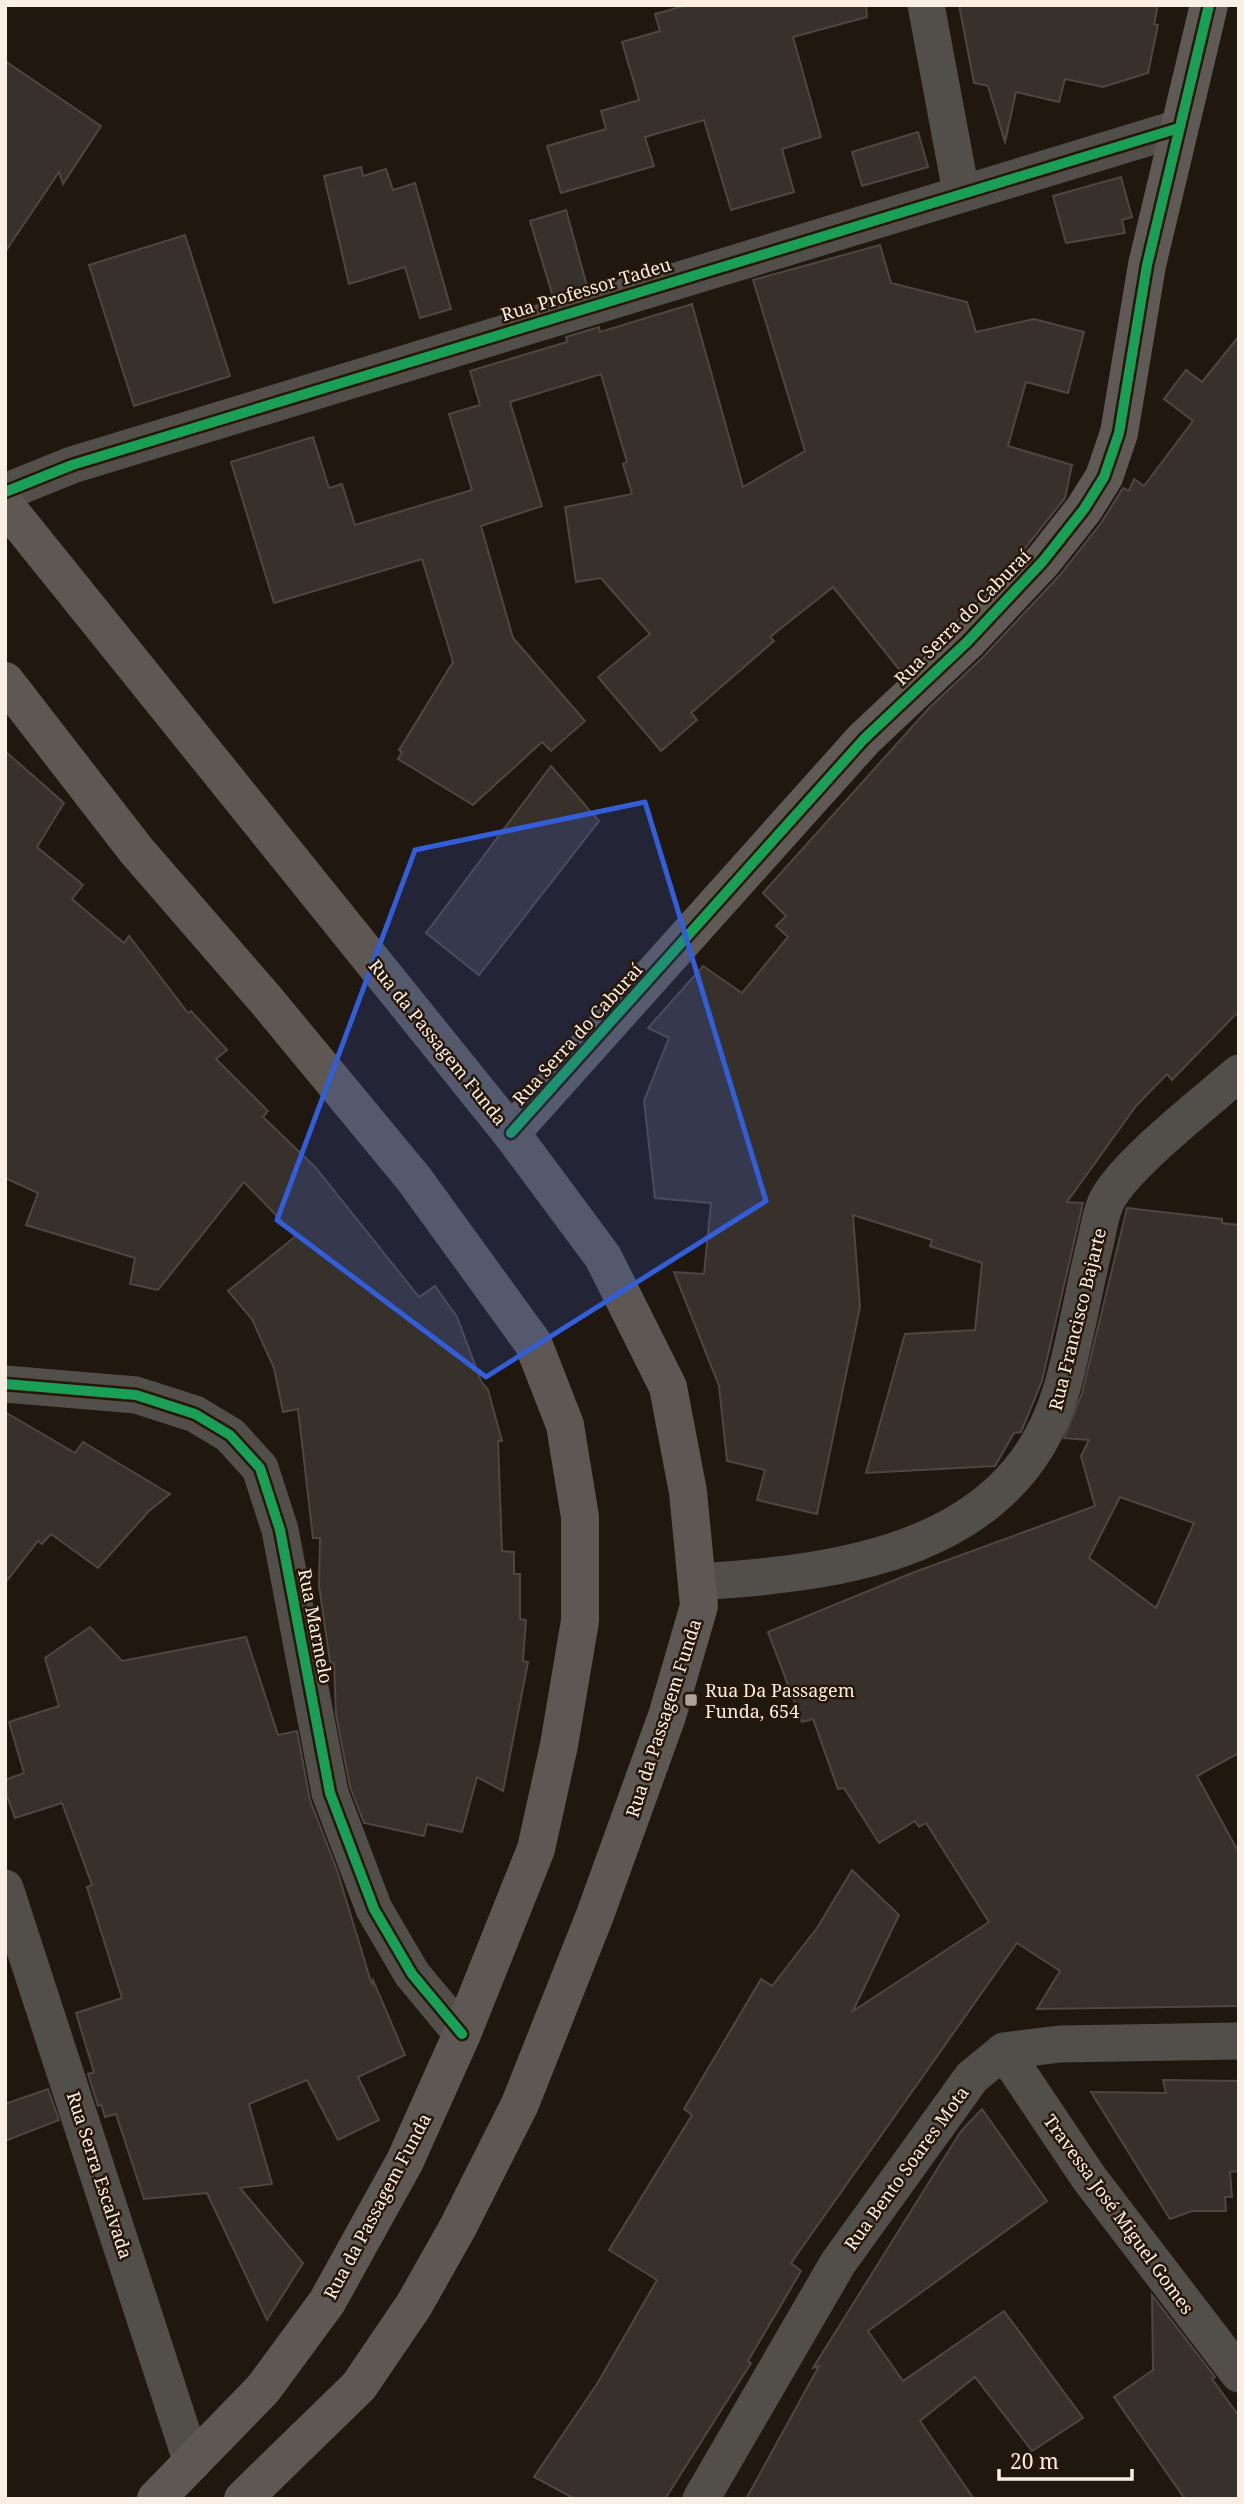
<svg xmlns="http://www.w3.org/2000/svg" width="1244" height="2504" font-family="'Noto Serif',serif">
	<rect width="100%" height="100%" fill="#20170f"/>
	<!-- building -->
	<g fill="#38302b" stroke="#4f4640" stroke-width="2" fill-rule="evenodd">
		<path d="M 687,5 L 866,5 L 867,17 L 793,37 L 821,137 L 782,149 L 794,192 L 731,210 L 704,120 L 645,137 L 654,166 L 561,193 L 547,146 L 606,129 L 601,111 L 639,100 L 622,42 L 660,31 L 655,14 Z"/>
		<path d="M 959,5 L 1158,5 L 1154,24 L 1158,25 L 1148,73 L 1103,87 L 1065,79 L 1059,102 L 1016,92 L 1005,142 L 988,86 L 974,83 Z"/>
		<path d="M 5,61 L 101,126 L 63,184 L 59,172 L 5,252 Z"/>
		<path d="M 918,132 L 928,167 L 862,186 L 852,152 Z"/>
		<path d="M 361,167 L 363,176 L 386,169 L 393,190 L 415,183 L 451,309 L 420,318 L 405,267 L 349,284 L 324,176 Z"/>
		<path d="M 1121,177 L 1132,217 L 1122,220 L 1125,233 L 1066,243 L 1053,196 Z"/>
		<path d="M 566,210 L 587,286 L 553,297 L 530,221 Z"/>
		<path d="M 185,235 L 230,376 L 134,406 L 89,265 Z"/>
		<path d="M 880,245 L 891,283 L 967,302 L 976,332 L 1034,319 L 1084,332 L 1068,393 L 1026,382 L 1008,446 L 1072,465 L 1065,498 L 1026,547 L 952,627 L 902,673 L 833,587 L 770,637 L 774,641 L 691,713 L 697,720 L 661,751 L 598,677 L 650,634 L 601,578 L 576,582 L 565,507 L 632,494 L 623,464 L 627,462 L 601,374 L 510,402 L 542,506 L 481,526 L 513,638 L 585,721 L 551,751 L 542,742 L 473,805 L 398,759 L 402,752 L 399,750 L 453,662 L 422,559 L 274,603 L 231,462 L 313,437 L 329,488 L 342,484 L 355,525 L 472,490 L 449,414 L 480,405 L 470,371 L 567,342 L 566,337 L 599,327 L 600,332 L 692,304 L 743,487 L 805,451 L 753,280 Z"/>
		<path d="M 1239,336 L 1239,1011 L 1172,1080 L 1167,1074 L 1136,1106 L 1067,1202 L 1083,1203 L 1042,1381 L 1021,1432 L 1014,1433 L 995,1466 L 866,1473 L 905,1334 L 975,1330 L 982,1263 L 930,1246 L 932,1240 L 853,1215 L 860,1307 L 817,1514 L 757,1500 L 765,1470 L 727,1461 L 719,1386 L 674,1272 L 704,1274 L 711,1203 L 655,1198 L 644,1101 L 669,1038 L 648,1028 L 703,966 L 742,993 L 788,937 L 776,926 L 786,916 L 763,893 L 929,708 L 983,657 L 1059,576 L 1101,523 L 1123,488 L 1129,491 L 1134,479 L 1144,486 L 1193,421 L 1164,399 L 1186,370 L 1202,382 Z"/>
		<path d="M 5,751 L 64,803 L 37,847 L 83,885 L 72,899 L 124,943 L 129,936 L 188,1013 L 191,1011 L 227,1050 L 216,1059 L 268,1111 L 263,1117 L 315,1167 L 419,1297 L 435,1286 L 457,1317 L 481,1381 L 488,1390 L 502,1441 L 498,1441 L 502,1551 L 514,1552 L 514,1574 L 520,1574 L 520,1619 L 526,1620 L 523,1661 L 528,1662 L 503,1791 L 477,1777 L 462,1832 L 427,1824 L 424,1836 L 364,1823 L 350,1787 L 336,1715 L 334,1663 L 330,1662 L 319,1586 L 320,1538 L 313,1538 L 298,1409 L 283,1412 L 274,1368 L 252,1319 L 228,1291 L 296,1236 L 244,1182 L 158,1290 L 130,1284 L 135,1258 L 26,1225 L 38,1193 L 5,1178 Z"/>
		<path d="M 551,766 L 599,821 L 479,975 L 426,933 Z"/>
		<path d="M 1127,1208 L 1222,1219 L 1222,1223 L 1239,1225 L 1239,1753 L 1197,1776 L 1239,1853 L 1239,2006 L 1037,2009 L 1060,1971 L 1017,1943 L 791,2263 L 801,2271 L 748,2361 L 751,2363 L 665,2499 L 575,2499 L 534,2477 L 597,2384 L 657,2280 L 609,2250 L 692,2115 L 684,2109 L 761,1979 L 772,1986 L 817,1928 L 852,1870 L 899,1915 L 853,2011 L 989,1922 L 926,1823 L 919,1827 L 915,1821 L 879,1843 L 844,1788 L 838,1789 L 813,1719 L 802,1722 L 768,1632 L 912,1573 L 1095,1506 L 1081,1456 L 1089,1440 L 1064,1438 L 1082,1393 ZM 1120,1497 L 1194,1523 L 1156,1608 L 1089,1558 Z"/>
		<path d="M 5,1412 L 75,1453 L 83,1442 L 170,1494 L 149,1511 L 98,1568 L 51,1534 L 42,1544 L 38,1541 L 5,1583 Z"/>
		<path d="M 90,1627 L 122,1661 L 246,1637 L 278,1735 L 297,1731 L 310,1800 L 337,1870 L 372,1985 L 373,1980 L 405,2055 L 358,2077 L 379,2120 L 338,2140 L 307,2080 L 249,2104 L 272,2184 L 240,2188 L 303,2263 L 267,2320 L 207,2193 L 144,2199 L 116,2114 L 105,2117 L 101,2104 L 98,2106 L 88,2074 L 94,2072 L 76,2013 L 122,1998 L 87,1887 L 92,1885 L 62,1803 L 15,1818 L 5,1790 L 5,1780 L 24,1773 L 9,1722 L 59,1706 L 45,1658 Z"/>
		<path d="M 1163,2080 L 1239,2081 L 1239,2171 L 1230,2172 L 1232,2197 L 1225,2197 L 1226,2211 L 1192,2211 L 1170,2219 L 1091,2092 L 1166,2093 Z"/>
		<path d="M 48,2089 L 59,2120 L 5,2141 L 5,2104 Z"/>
		<path d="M 982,2109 L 1047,2201 L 868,2331 L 903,2381 L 1004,2311 L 1083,2418 L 1032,2451 L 975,2377 L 920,2421 L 974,2499 L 746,2499 L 819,2366 L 813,2368 L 961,2131 Z"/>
		<path d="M 1152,2295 L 1215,2377 L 1212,2379 L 1239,2416 L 1239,2499 L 1185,2499 L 1114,2397 L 1153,2370 Z"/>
	</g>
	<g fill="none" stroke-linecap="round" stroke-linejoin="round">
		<!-- street -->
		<g stroke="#524e4a" stroke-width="37">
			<path d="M 926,5 L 961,192"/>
			<path d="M 5,492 L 72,465 L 1179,128"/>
			<path d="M 5,1384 L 136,1395 L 195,1414 L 230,1435 L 260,1468 L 280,1530 L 330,1793 L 374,1909 L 412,1974 L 462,2034"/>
			<path d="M 697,1582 C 843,1573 1015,1551 1062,1388 C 1075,1342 1083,1294 1094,1248 C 1098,1234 1100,1215 1106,1202 C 1123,1166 1206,1102 1239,1073"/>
			<path d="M 5,1888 L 192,2463"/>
			<path d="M 1004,2051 L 1089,2178 L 1239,2374"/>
			<path d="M 701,2499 L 838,2263 L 972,2077 L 1004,2051 L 1060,2044 L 1239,2041"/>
		</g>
		<!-- secondary -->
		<path stroke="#5f5a56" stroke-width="38" d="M 511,1133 L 864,739 L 967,642 L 1043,561 L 1084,509 L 1104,477 L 1119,433 L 1147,265 L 1209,5"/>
		<!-- primary -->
		<g stroke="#5d5853" stroke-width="38">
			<path d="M 5,505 L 511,1133 L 603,1257 L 668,1387 L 688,1492 L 699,1606 L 667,1716 L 595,1915 L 520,2104 L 458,2227 L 414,2305 L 359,2386 L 243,2499"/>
			<path d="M 5,681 L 136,850 L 266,1000 L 414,1179 L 533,1343 L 565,1425 L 580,1517 L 580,1621 L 559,1745 L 536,1849 L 462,2034 L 405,2161 L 327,2302 L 263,2389 L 156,2499"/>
		</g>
		<!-- cycleway casing -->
		<g stroke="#261709" stroke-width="15">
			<g id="cycleway">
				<path d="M 5,492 L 72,465 L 1179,128"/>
				<path d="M 511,1133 L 864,739 L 967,642 L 1043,561 L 1084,509 L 1104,477 L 1119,433 L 1147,265 L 1209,5"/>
				<path d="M 5,1384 L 136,1395 L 195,1414 L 230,1435 L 260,1468 L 280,1530 L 330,1793 L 374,1909 L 412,1974 L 462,2034"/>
			</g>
		</g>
		<!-- cycleway -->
		<use href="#cycleway" stroke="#1a9f57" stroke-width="10"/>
	</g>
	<!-- marked area -->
	<path fill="#335ed9" fill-opacity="0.2" stroke="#335ed9" stroke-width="5" stroke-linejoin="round" d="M 645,802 L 766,1201 L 486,1377 L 277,1220 L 415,850 Z"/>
	<!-- markers -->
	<rect fill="#aea39a" stroke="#261709" stroke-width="2.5" x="684" y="1693" width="14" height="14" rx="3.5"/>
	<g text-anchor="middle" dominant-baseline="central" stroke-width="5" stroke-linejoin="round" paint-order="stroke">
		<!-- street labels -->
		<g font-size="18" fill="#faeee5" stroke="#261709">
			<text transform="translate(586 289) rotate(-17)">Rua Professor Tadeu</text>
			<text transform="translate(962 617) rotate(-45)">Rua Serra do Caburaí</text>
			<text transform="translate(577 1034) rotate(-48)">Rua Serra do Caburaí</text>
			<text transform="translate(438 1042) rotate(51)">Rua da Passagem Funda</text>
			<text transform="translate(1077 1319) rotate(-76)">Rua Francisco Bajarte</text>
			<text transform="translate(316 1626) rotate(79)">Rua Marmelo</text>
			<text transform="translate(663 1718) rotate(-72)">Rua da Passagem Funda</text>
			<text transform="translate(906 2168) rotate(-54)">Rua Bento Soares Mota</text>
			<text transform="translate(100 2175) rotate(72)">Rua Serra Escalvada</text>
			<text transform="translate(377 2206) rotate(-62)">Rua da Passagem Funda</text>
			<text transform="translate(1119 2214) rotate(54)">Travessa José Miguel Gomes</text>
		</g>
		<!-- poi labels -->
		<g font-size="18" fill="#faeee5" stroke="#261709" text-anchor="start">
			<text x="705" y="1690">Rua Da Passagem<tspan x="705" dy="21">Funda, 654</tspan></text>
		</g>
	</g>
	<!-- border -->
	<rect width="1244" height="2504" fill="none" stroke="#faeee5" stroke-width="14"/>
	<!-- scale -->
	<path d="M999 2469v10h133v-10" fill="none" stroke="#faeee5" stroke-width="3.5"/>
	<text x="1010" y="2469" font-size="21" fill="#faeee5" stroke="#261709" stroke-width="5" paint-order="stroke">20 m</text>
</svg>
